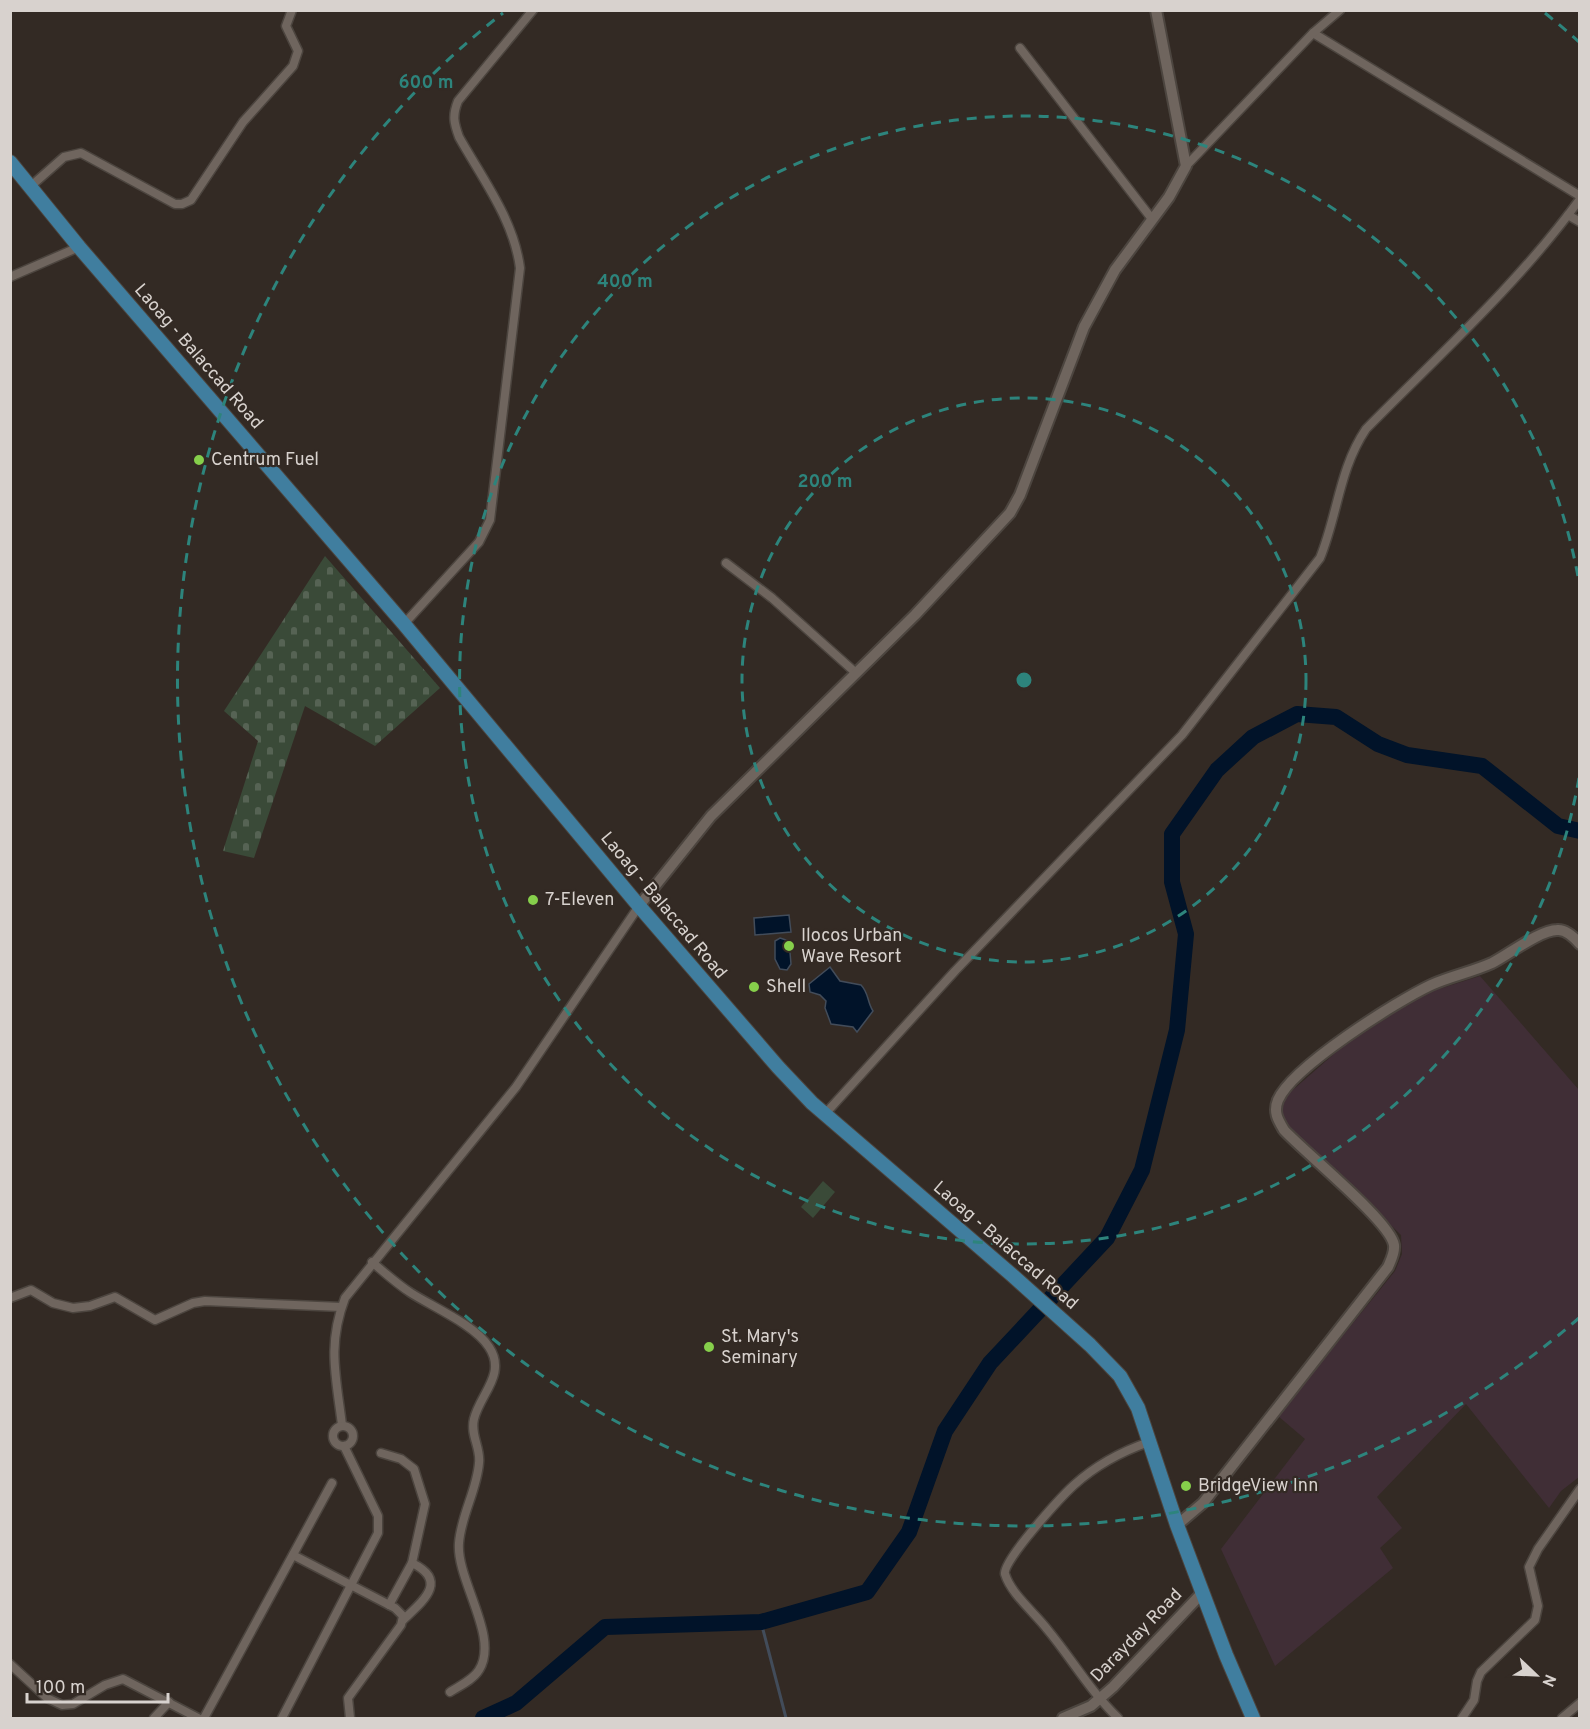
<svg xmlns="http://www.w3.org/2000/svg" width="1590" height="1729" font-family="Overpass,sans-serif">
	<defs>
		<pattern id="cemetery-stones" width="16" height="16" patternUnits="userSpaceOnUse" patternTransform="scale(1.5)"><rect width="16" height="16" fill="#3a4a38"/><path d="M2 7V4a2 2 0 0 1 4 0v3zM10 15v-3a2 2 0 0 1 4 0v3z" fill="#566354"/></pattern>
	</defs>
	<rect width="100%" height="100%" fill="#332a24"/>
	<!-- commercial -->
	<path fill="#402e36" d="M 1480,976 L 1579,1090 L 1579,1477 L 1561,1491 L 1549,1508 L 1466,1404 L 1377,1497 L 1402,1528 L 1380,1548 L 1393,1568 L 1275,1666 L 1221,1549 L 1305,1439 L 1278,1416 L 1395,1271 L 1402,1254 L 1401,1235 L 1286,1124 L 1281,1112 L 1287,1095 L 1342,1047 L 1423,994 Z"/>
	<!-- cemetery -->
	<path fill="url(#cemetery-stones)" d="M 325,556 L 440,688 L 375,746 L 305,706 L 254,858 L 223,851 L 258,741 L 224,711 Z"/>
	<!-- pitch -->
	<path fill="#3a4a38" d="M 823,1181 L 835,1192 L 813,1218 L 801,1207 Z"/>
	<!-- water -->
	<g fill="#011329" stroke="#424c5a" stroke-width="1.5">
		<path d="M 789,915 L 791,932 L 755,935 L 754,918 Z"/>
		<path d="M 780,938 L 789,941 L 791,964 L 787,970 L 780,969 L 775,959 L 775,941 Z"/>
		<path d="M 830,967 L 840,981 L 861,985 C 869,993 867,1002 873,1011 L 857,1032 L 853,1027 L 831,1024 L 825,1008 L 826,1001 L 820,995 L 810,992 L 809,984 Z"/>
	</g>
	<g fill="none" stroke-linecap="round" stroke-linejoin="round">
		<!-- stream -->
		<path stroke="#424c5a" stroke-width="3" d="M 761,1622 L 786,1718"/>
		<!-- river -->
		<path stroke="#011329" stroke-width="16" d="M 483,1718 L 516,1703 L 605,1627 L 761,1622 L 867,1592 L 909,1532 L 945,1431 L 990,1363 L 1107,1238 L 1142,1170 L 1177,1030 L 1186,934 L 1172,882 L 1172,834 L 1217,770 L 1253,737 L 1297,714 L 1336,717 L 1378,744 L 1407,755 L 1482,766 L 1558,826 L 1580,831"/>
		<!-- minor casing -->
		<g stroke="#4c453f" stroke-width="11">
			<g id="minor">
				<path d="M 1313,33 L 1580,196"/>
				<path d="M 1020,48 L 1152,219"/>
				<path d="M 1186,166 L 1313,33 L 1340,10"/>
				<path d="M 31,186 L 64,157 L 81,153 L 175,204 L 182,204 L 191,200 L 243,122 L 293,66 L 298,51 L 286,26 L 292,10"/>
				<path d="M 1568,215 L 1580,222"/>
				<path d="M 10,277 L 79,247"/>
				<path d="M 726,563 L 772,598 L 856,673"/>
				<path d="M 404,624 L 479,542 L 490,520 L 520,268 C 514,220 482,178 459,137 C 454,123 452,116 458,101 L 533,10"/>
				<path d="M 825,1114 L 955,971 L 1182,735 L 1320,558 C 1338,514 1339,469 1366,429 C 1439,355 1518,284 1580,199"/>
				<path d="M 372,1262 C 385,1273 397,1284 411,1293 C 433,1307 475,1325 489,1347 C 507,1374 480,1394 474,1419 C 470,1435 481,1448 479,1463 C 477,1490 461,1515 459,1543 C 456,1580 500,1637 479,1670 C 473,1680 459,1686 450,1692"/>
				<path d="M 10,1298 L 31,1290 L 53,1303 L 73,1308 L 90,1306 L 115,1297 L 155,1320 L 193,1303 L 205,1301 L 341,1307"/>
				<path d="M 342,1425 C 336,1376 327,1345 345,1298 L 516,1087 L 639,906"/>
				<circle cx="343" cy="1436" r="10"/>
				<path d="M 381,1453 L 401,1459 L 414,1469 L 425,1504 L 412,1563 L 389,1605"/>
				<path d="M 293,1555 L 395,1608 L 403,1616 L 401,1625 L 348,1698 L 350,1718"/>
				<path d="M 403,1620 C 423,1601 449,1581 412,1563"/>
				<path d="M 10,1664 L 47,1698 L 62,1705 L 73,1704 L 105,1685 L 123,1679 L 198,1718"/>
				<path d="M 154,1718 L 169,1702"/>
				<path d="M 204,1718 L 332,1483"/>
				<path d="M 282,1718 L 378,1533 L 378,1516 L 344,1446"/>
				<path d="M 1118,1718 C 1090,1691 1072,1659 1047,1629 C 1035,1613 1011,1594 1005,1574 C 1002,1561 1062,1496 1074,1485 C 1095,1466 1123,1451 1149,1442"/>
				<path d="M 1462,1718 L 1474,1700 L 1477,1681 L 1481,1672 L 1535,1620 L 1538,1606 L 1529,1567 L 1538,1549 L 1580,1489"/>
				<path d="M 1562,1718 L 1580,1703"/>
			</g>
		</g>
		<!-- tertiary casing -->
		<g stroke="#4c453f" stroke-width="14">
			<g id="tertiary">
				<path d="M 639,906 L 711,816 L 915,615 L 1010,513 L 1020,495 L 1084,327 L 1115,270 L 1169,197 L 1186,166 L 1156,10"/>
				<path d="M 1177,1525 L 1203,1503 L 1388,1267 C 1391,1260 1395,1253 1394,1245 C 1390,1221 1304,1152 1284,1130 C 1278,1120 1273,1112 1278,1100 C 1292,1067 1397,1001 1431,985 C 1451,976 1472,972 1492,963 C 1508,955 1540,930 1557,930 C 1566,929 1574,937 1580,944"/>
				<path d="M 1063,1718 L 1091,1706 L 1113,1687 L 1203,1592"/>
			</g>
		</g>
		<!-- primary casing -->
		<g stroke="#4c453f" stroke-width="16">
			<path id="primary" d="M 10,162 L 79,247 L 404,624 L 639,906 L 778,1067 L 812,1103 L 1012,1275 L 1090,1345 L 1120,1376 L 1138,1408 L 1177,1525 L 1226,1655 L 1253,1718"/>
		</g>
		<!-- minor -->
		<use href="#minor" stroke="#6f655e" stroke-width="8"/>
		<!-- tertiary -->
		<use href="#tertiary" stroke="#6f655e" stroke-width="10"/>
		<!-- primary -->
		<use href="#primary" stroke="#407e9f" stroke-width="14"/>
	</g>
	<!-- distance rings -->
	<g fill="none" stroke="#2d847c" stroke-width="3" stroke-dasharray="10 8">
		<circle cx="1024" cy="680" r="282"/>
		<path d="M1579 778A564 564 0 1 1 1579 582"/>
		<path d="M1579 1318A846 846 0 1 1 503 13M1545 13A846 846 0 0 1 1579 42"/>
	</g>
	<!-- markers -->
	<g fill="#86cf4b" stroke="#332a24" stroke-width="2">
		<circle cx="199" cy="460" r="6"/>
		<circle cx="533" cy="900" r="6"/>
		<circle cx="789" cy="946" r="6"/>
		<circle cx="754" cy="987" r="6"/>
		<circle cx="709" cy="1347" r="6"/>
		<circle cx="1186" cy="1486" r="6"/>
	</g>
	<g text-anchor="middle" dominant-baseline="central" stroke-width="4.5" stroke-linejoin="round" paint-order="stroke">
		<!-- street labels -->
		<g font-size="18" fill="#d8d2ce" stroke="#332a24">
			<text transform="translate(198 357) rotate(49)">Laoag - Balaccad Road</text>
			<text transform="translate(663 906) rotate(50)">Laoag - Balaccad Road</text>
			<text transform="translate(1005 1246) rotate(41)">Laoag - Balaccad Road</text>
			<text transform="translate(1137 1636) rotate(-46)">Darayday Road</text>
		</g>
		<!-- poi labels -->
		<g font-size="18" fill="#d8d2ce" stroke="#332a24" text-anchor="start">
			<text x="211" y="460">Centrum Fuel</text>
			<text x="545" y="900">7-Eleven</text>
			<text x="801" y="936">Ilocos Urban<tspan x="801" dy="21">Wave Resort</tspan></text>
			<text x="766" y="987">Shell</text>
			<text x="721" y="1337">St. Mary's<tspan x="721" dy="21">Seminary</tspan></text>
			<text x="1198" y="1486">BridgeView Inn</text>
		</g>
	</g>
	<circle cx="1024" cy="680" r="9" fill="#2d847c" stroke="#332a24" stroke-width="3"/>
	<g font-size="18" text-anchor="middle" font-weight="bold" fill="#2d847c" stroke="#332a24" stroke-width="4.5" stroke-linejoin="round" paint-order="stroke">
		<text x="426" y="88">600 m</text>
		<text x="625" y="287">400 m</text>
		<text x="825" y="487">200 m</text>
	</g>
	<!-- border -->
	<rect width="1590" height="1729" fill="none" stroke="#d8d2ce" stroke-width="24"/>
	<!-- north arrow -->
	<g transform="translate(1536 1675) rotate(113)" stroke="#332a24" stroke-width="4.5" paint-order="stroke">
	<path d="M0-4.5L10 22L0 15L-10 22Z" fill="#d8d2ce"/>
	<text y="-9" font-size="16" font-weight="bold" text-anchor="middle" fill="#d8d2ce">N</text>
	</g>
	<!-- scale -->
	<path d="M27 1693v9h141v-9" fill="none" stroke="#d8d2ce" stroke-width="3"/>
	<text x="36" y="1693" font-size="18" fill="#d8d2ce" stroke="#332a24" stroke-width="4.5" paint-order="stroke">100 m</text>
</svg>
